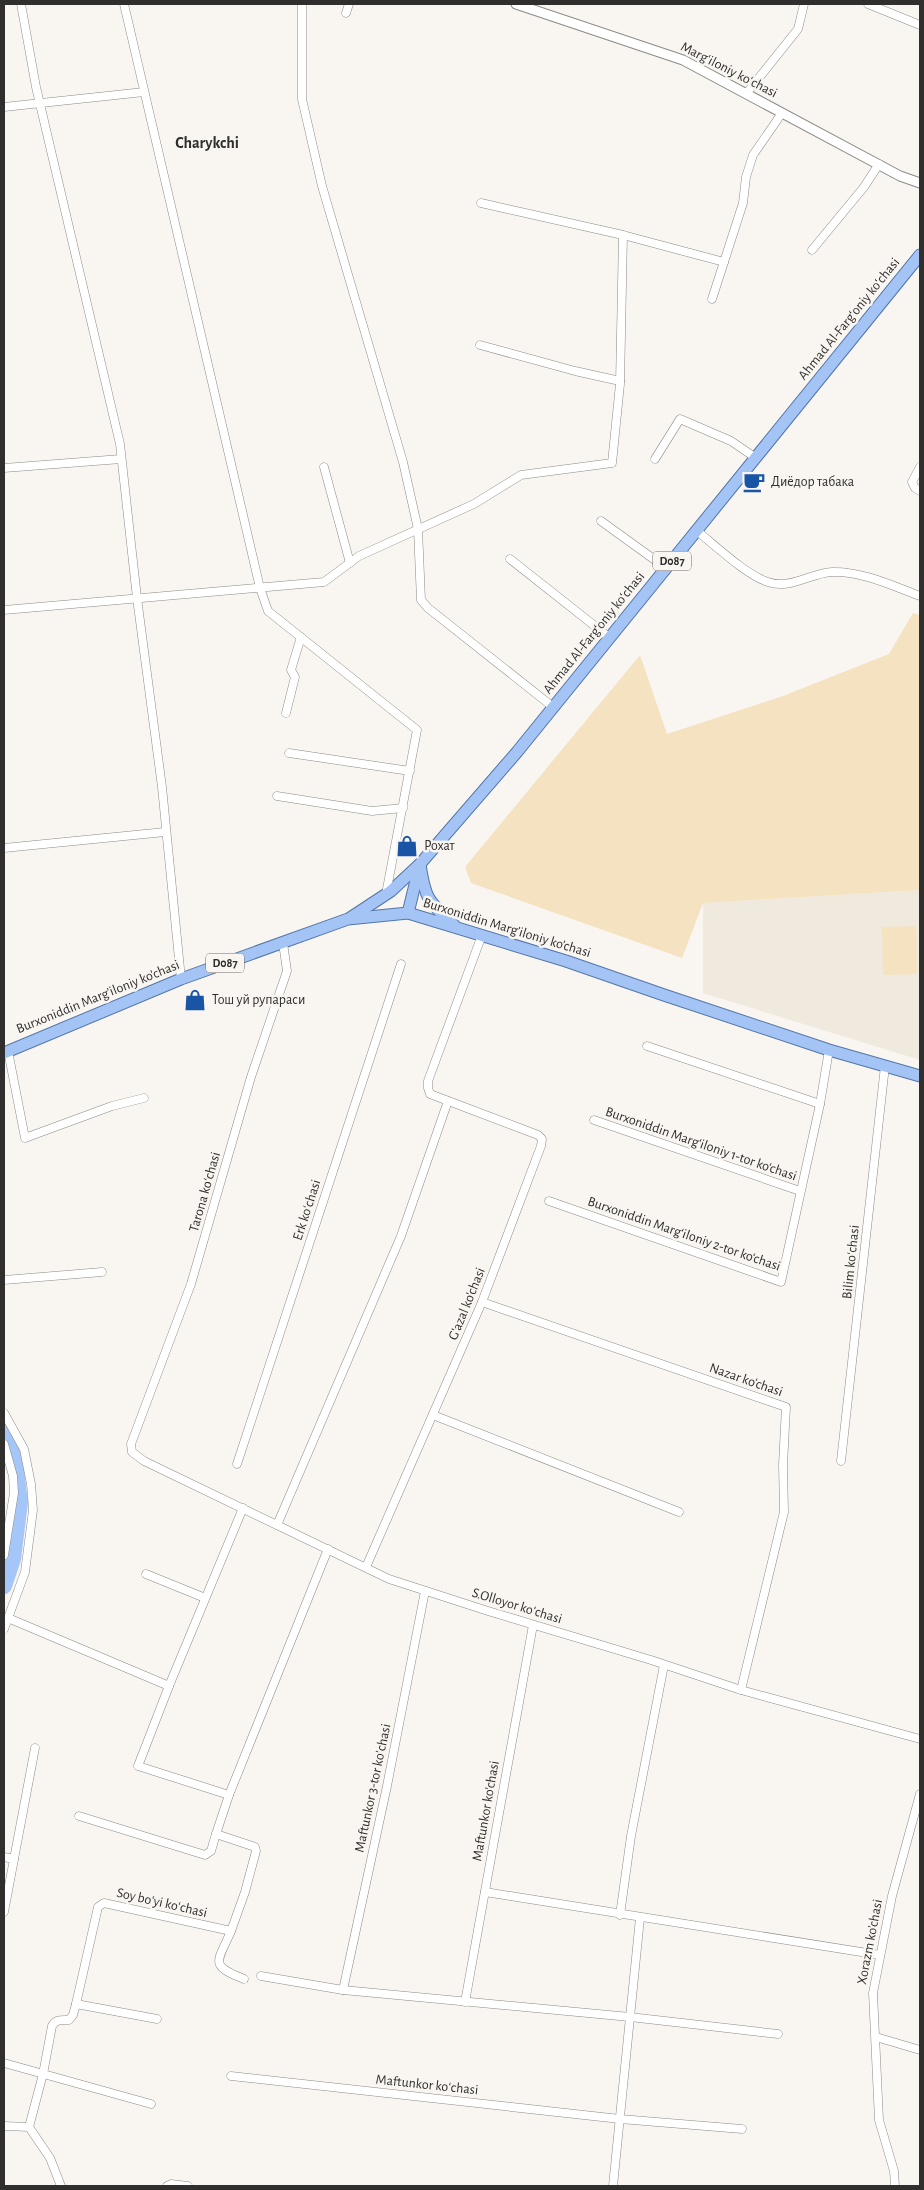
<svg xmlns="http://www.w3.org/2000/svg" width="924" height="2190" font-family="'Alegreya Sans',sans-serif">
	<rect width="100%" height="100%" fill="#f9f6f2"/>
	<!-- built -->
	<path fill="#efe9de" d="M 920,890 L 920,1060 L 703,993 L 703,903 Z"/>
	<!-- green -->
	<g fill="#f4e2c0">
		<path d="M 913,613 L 920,615 L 920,890 L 703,903 L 682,958 L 471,883 L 465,867 L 640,655 L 667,734 L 783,696 L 889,654 Z"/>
		<path d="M 916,926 L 917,974 L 883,975 L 882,927 Z"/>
	</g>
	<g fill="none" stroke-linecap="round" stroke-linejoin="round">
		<!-- river -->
		<path stroke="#a5c6f8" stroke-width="16" d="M 4,1424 L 12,1437 L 20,1502 L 13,1559 L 4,1586"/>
		<!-- minor casing -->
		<g stroke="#8c8a86" stroke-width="9">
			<g id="minor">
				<path d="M 21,4 L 36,87 L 120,444 L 137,598 L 162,787 L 181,979"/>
				<path d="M 124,4 L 260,588 L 268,611 L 417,730 L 386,894"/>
				<path d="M 302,4 L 302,99 L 322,186 L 403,462 L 418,529 L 421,600 L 428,608 L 553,707"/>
				<path d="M 868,4 L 920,25"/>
				<path d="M 346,13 L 349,4"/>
				<path d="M 746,94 L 798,29 L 804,4"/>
				<path d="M 4,107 L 144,92"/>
				<path d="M 481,203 L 623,235 L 724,262 L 743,203 L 746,177 L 753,155 L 782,113"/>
				<path d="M 812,250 L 864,187 L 879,164"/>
				<path d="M 712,299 L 724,262"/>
				<path d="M 480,345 L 575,371 L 620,381"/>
				<path d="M 655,459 L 680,419 L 731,441 L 756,458"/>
				<path d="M 324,467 L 350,563"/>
				<path d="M 920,467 L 912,482 L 915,488 L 920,491"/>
				<path d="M 4,468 L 121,459"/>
				<path d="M 601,521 L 666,568"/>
				<path d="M 697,531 C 716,546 746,575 768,582 C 789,590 811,573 832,572 C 862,571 893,586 920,596"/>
				<path d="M 510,559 L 610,638"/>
				<path d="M 4,610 L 324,582 L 359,556 L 474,504 L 521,475 L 612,463 L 620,384 L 623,235"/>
				<path d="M 286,713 L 295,677 L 291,670 L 301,637"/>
				<path d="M 289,753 L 410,771"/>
				<path d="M 277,796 L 372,811 L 403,808"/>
				<path d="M 4,848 L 165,832"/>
				<path d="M 283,943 L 287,971 L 251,1077 L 191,1284 L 131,1444 L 132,1452 L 144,1461 L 389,1579 L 488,1611 L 651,1660 L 741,1690 L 920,1739"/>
				<path d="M 647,1046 L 820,1104"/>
				<path d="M 8,1051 L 25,1138 L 112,1106 L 144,1098"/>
				<path d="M 594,1120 L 800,1191"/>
				<path d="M 549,1201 L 781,1282 L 820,1104 L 829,1050"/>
				<path d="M 4,1280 L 102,1272"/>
				<path d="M 482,1302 L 786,1407 L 783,1465 L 784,1512 L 741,1690"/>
				<path d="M 4,1413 L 24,1449 L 31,1484 L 33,1510 L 25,1572 L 4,1629"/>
				<path d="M 433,1415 L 679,1512"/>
				<path d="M 4,1444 L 13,1476 L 14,1493 L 4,1555"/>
				<path d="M 841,1461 L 885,1066"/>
				<path d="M 237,1464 L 401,964"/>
				<path d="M 277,1525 L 401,1236 L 448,1101"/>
				<path d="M 366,1567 L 482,1302 L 541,1146 L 542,1139 L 538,1135 L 430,1094 L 428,1088 L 428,1081 L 482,935"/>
				<path d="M 146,1574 L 205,1598"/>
				<path d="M 8,1618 L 169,1686"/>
				<path d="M 229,1795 L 328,1549"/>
				<path d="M 79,1816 L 205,1855 L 211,1851 L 216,1834"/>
				<path d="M 4,1857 L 14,1859"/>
				<path d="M 485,1892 L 880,1955"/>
				<path d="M 4,1912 L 35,1748"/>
				<path d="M 620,1915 L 631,1836 L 664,1665"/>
				<path d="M 231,1931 C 218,1962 208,1965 244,1979"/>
				<path d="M 261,1976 L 343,1990 L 630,2017 L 778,2034"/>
				<path d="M 343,1990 L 387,1786 L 425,1591"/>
				<path d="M 465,2002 L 533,1625"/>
				<path d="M 76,2004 L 157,2019"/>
				<path d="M 876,2037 L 920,2050"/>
				<path d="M 4,2063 L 151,2104"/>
				<path d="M 231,2076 L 620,2119 L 742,2129"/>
				<path d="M 4,2126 L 29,2127 L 50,2158 L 61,2186"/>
				<path d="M 29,2127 L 43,2074 L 52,2026 C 56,2019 61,2020 69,2020 L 73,2015 L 76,2004 L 98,1907 L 104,1903 L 231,1931 L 245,1892 L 256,1851 L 255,1847 L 216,1834 L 229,1795 L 138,1766 L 169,1686 L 243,1508"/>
				<path d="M 167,2186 L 171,2184 L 188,2186"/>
				<path d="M 613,2186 L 640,1918"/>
				<path d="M 895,2186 L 894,2171 L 879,2120 L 873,1993 L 892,1896 L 920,1794"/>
			</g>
		</g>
		<!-- tertiary casing -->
		<g stroke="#8c8a86" stroke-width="11">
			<path id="tertiary" d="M 516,4 L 683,60 L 900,176 L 920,183"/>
		</g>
		<!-- primary casing -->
		<g stroke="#5376a9" stroke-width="13">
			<g id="primary">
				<path d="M 408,913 L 420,864 L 517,752 L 920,255"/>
				<path d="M 350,918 L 391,891 L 420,864 C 425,899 428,901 454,925"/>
				<path d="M 4,1053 L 181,979 L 348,919 L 408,913 L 566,961 L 664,995 L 829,1050 L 920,1076"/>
			</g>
		</g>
		<!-- minor -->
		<use href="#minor" stroke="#fff" stroke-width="8"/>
		<!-- tertiary -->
		<use href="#tertiary" stroke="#fff" stroke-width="9"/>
		<!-- primary -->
		<use href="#primary" stroke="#a3c4f4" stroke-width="11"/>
	</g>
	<!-- icons -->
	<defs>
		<g id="cafe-bare" transform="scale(1.725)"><path d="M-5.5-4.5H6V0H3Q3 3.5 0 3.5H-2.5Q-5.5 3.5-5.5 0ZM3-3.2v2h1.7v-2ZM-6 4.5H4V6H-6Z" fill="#1a54a5" stroke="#f9f6f2" stroke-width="2.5" paint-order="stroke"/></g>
		<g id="shop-bare" transform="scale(1.725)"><path d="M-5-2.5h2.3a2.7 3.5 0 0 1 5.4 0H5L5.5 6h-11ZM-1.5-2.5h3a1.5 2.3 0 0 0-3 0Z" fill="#1a54a5" stroke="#f9f6f2" stroke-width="2.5" paint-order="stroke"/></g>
	</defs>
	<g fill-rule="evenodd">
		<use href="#cafe-bare" x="754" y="482"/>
		<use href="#shop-bare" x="407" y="846"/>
		<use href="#shop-bare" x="195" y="1000"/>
	</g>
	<g text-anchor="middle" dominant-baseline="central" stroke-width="5" stroke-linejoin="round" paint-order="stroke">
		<!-- shield labels -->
		<g fill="#f9f6f2" stroke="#6c6b68" stroke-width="1">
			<rect x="653" y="551.5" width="38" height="19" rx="4"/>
			<rect x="206" y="953.5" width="38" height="19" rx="4"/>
		</g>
		<g font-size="12" font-weight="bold" fill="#302f2d">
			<text x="672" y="561">D087</text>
			<text x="225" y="963">D087</text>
		</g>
		<!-- street labels -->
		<g font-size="14" fill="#302f2d" stroke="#f9f6f2">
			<text transform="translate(729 70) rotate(27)">Margʻiloniy koʻchasi</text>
			<text transform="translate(849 319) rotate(-51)">Ahmad Al-Fargʻoniy koʻchasi</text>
			<text transform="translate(594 633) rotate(-51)">Ahmad Al-Fargʻoniy koʻchasi</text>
			<text transform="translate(507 928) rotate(17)">Burxoniddin Marg’iloniy ko’chasi</text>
			<text transform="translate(98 997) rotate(-22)">Burxoniddin Marg’iloniy ko’chasi</text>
			<text transform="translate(701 1144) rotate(19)">Burxoniddin Marg‘iloniy 1-tor ko‘chasi</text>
			<text transform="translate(205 1192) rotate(-74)">Tarona koʻchasi</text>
			<text transform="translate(307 1210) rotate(-72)">Erk koʻchasi</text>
			<text transform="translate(684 1234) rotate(19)">Burxoniddin Marg‘iloniy 2-tor ko‘chasi</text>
			<text transform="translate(851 1262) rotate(-84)">Bilim koʻchasi</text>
			<text transform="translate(467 1304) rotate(-68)">G'azal ko'chasi</text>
			<text transform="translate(746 1380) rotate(19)">Nazar ko'chasi</text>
			<text transform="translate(517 1606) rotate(17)">S.Olloyor koʻchasi</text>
			<text transform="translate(373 1788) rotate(-78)">Maftunkor 3-tor koʼchasi</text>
			<text transform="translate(486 1811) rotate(-80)">Maftunkor ko'chasi</text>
			<text transform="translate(162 1903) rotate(13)">Soy boʻyi koʻchasi</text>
			<text transform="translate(870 1942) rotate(-79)">Xorazm ko'chasi</text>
			<text transform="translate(427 2085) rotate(6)">Maftunkor koʻchasi</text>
		</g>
		<!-- poi labels -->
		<g font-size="14" fill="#302f2d" stroke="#f9f6f2" text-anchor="start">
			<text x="771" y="482">Диёдор табака</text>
			<text x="424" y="846">Рохат</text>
			<text x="212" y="1000">Тош уй рупараси</text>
		</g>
		<!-- quarter labels -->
		<g font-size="16" font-weight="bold" fill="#302f2d" stroke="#f9f6f2">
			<text x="207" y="143">Charykchi</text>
		</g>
	</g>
	<!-- border -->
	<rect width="924" height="2190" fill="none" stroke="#302f2d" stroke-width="10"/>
</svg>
